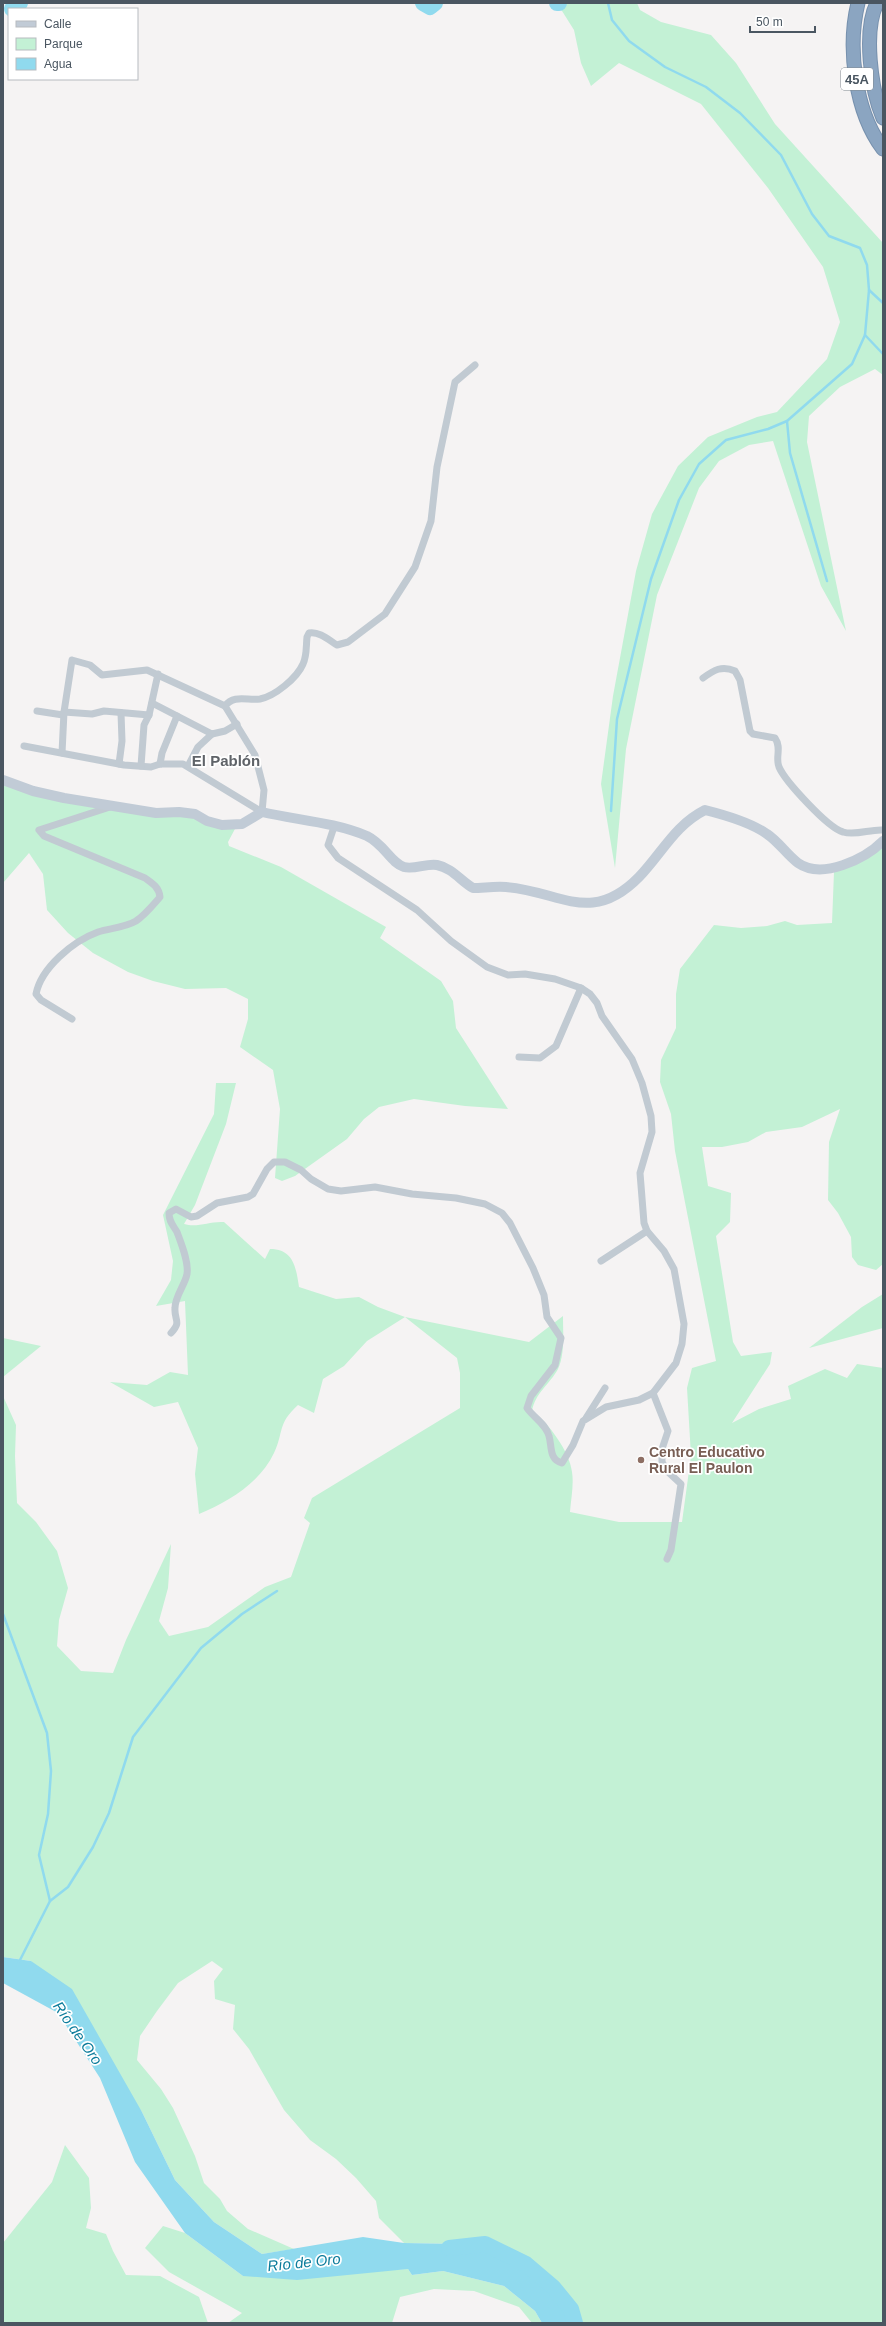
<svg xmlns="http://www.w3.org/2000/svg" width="886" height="2326" font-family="Helvetica,sans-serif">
	<rect width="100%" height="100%" fill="#f5f3f3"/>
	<!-- green -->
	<g fill="#c3f1d5">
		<path d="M 557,3 L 637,3 L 640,10 L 661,22 L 711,35 L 736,63 L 775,124 L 883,243 L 883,375 L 875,369 L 840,387 L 809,416 L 807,442 L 846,631 L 821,586 L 773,441 L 749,445 L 719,461 L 699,488 L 657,595 L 626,749 L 615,868 L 601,784 L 613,696 L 636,571 L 652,514 L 678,466 L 708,437 L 757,417 L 777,412 L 827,359 L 840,322 L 823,267 L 768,188 L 701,104 L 619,63 L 591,86 L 581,63 L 574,30 Z"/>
		<path d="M 3,778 L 57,794 L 181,813 L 236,827 L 228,842 L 229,846 L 281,867 L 386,927 L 380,938 L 441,981 L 453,1001 L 456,1028 L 508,1109 L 465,1106 L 414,1099 L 379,1107 L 364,1119 L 347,1139 L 295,1176 L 282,1181 L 275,1178 L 280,1109 L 273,1070 L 240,1047 L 248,1019 L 248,999 L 226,988 L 185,989 L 153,981 L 128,972 L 93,953 L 68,933 L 47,910 L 43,874 L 29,853 L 3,883 Z"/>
		<path d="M 883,844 L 883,1264 L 876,1270 L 858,1265 L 852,1257 L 851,1237 L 838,1213 L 828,1200 L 829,1142 L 840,1109 L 802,1127 L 766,1132 L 748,1142 L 722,1147 L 702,1147 L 708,1186 L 731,1193 L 730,1222 L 716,1236 L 733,1342 L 741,1356 L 772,1352 L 770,1364 L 732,1423 L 759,1409 L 791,1399 L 788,1386 L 825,1369 L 847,1378 L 857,1364 L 883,1368 L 883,2323 L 578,2323 L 576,2319 L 551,2291 L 509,2253 L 459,2244 L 404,2243 L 379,2218 L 376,2201 L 356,2178 L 336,2159 L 310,2140 L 284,2110 L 249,2049 L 233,2029 L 235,2005 L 215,1999 L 214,1981 L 223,1969 L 212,1961 L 178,1983 L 157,2011 L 140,2036 L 137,2060 L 161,2089 L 173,2108 L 195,2156 L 204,2183 L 220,2199 L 227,2211 L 248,2229 L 294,2249 L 262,2254 L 214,2222 L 175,2180 L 142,2112 L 31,1961 L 3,1957 L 3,1396 L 16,1425 L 15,1456 L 17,1503 L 36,1522 L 57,1551 L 68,1588 L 59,1620 L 57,1646 L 81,1671 L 113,1673 L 126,1640 L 171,1544 L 168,1588 L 159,1621 L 169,1636 L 208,1627 L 265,1587 L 291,1577 L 310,1523 L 304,1518 L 312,1498 L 460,1408 L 460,1373 L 457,1358 L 405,1317 L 367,1341 L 344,1366 L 323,1379 L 314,1413 L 298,1405 C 277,1424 284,1432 274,1453 C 260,1483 228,1502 199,1514 L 195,1474 L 198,1448 L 178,1402 L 154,1407 L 110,1382 L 147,1385 L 170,1372 L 188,1375 L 185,1301 L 156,1306 L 171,1280 L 173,1261 L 163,1215 L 214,1114 L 216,1083 L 236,1083 L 226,1124 L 195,1205 L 184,1224 C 198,1228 209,1221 224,1222 L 265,1259 L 270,1249 C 294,1249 296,1268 299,1287 L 336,1299 L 359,1297 L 378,1307 L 405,1317 L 529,1342 L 563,1316 C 563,1332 565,1354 558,1369 C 550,1384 535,1393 532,1411 C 548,1422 570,1452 572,1472 C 574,1484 571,1499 570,1512 L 619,1522 L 682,1522 L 691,1456 L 687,1388 L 692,1368 L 716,1361 L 675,1151 L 671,1114 L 660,1082 L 661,1060 L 676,1028 L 676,994 L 680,969 L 714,925 L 741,928 L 767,926 L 785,921 L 797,925 L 832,923 L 834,872 Z"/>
		<path d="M 883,1294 L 883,1328 L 809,1348 L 862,1307 Z"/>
		<path d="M 3,1338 L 41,1346 L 3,1377 Z"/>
		<path d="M 65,2145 L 89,2178 L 91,2208 L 86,2228 L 106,2234 L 113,2251 L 126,2275 L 160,2276 L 199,2297 L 208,2323 L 3,2323 L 3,2243 L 52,2182 Z"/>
		<path d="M 163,2226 L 185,2233 L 243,2276 L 408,2269 L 412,2275 L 443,2271 L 504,2286 L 535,2311 L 542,2323 L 532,2323 L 519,2307 L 474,2291 L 434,2289 L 400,2297 L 392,2323 L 228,2323 L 242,2313 L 169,2272 L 145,2248 Z"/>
	</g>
	<!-- water -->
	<path fill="#90daee" d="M 3,1957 L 31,1961 L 72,1989 L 142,2112 L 175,2180 L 214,2222 L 262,2254 L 363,2237 L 404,2243 L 459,2244 L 509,2253 L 551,2291 L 576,2319 L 578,2323 L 542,2323 L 535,2311 L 504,2286 L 443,2271 L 412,2275 L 408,2269 L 297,2280 L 243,2276 L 185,2233 L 135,2162 L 100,2078 L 58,2013 L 3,1983 Z"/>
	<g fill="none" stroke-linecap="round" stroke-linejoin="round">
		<!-- stream -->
		<g stroke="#90daee" stroke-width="2.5">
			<path d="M 608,3 L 612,20 L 629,41 L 665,67 L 706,87 L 740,113 L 781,155 L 812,214 L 829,236 L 860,248 L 867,265 L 869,290 L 865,335 L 852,364 L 787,421 L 768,429 L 726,440 L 699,464 L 679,500 L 651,579 L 617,719 L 611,811"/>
			<path d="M 869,290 L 883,303"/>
			<path d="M 865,335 L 883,354"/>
			<path d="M 787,421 L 790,453 L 827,581"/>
			<path d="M 3,1614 L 47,1733 L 51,1771 L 48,1814 L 39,1855 L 50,1901 L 19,1962"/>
			<path d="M 50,1901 L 68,1887 L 93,1847 L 109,1813 L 133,1737 L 201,1648 L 242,1614 L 277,1591"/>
		</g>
		<!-- river -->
		<g stroke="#90daee" stroke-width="16">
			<path d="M 423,3 L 430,7 L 435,3"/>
			<path d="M 557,3 L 559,3"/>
			<path d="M 12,9 L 20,3"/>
			<path d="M 449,2248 L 485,2244 L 526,2264 L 553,2287 L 571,2309 L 575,2323"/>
		</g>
		<!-- highway casing -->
		<g stroke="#7690ad" stroke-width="15">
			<g id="highway">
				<path d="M 858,3 C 847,48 855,112 883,149"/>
				<path d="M 877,3 C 863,31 871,90 883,118"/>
			</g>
		</g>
		<!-- street -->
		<g stroke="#c1cad2" stroke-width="7">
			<path d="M 703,678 C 714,670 722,665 735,671 L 740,680 L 750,731 L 753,734 L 775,738 C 782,748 775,757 779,767 C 785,781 828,828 843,832 C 856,836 870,829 883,830"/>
			<path d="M 152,703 L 212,734 L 225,731 L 237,724"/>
			<path d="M 37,711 L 63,715"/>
			<path d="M 64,712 L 92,714 L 104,711 L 149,715"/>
			<path d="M 24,746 L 124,765 L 151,767 L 160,764 L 183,764 L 262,812 L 264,790 L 255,755 L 225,706 C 234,694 248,701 260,699 C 275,696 297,678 303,664 C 307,656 306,646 307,637 L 309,633 C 319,631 329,640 337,645 L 348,642 L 385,614 L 415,567 L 431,521 L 437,467 L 455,382 L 475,365"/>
			<path d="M 62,753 L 64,712 L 72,660 L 90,665 L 102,675 L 147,670 L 225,706"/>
			<path d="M 119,764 L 122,741 L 121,713"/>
			<path d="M 160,764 L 162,753 L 177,716"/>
			<path d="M 141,766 L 144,725 L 149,715 L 158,674"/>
			<path d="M 188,766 L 198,747 L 212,734"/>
			<path d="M 72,1019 L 41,1000 L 36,994 C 41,968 73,941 98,932 C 110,928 124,928 136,921 C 145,915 153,905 160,897 C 159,887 152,883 145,878 L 44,836 L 39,830 L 110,807"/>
			<path d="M 519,1057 L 540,1058 L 556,1046 L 581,988"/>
			<path d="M 601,1261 L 647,1231"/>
			<path d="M 171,1333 C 182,1321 174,1321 175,1308 C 175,1296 185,1285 187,1274 C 189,1262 181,1243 177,1232 C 173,1225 169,1222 169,1213 L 176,1209 L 191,1217 L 197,1216 L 217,1203 L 248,1197 L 253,1194 L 267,1169 L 274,1162 L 285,1162 L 301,1170 L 311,1179 L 328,1189 L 341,1191 L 375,1187 L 412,1194 L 456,1198 L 485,1204 L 502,1213 L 510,1223 L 533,1268 L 544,1295 L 547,1317 L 561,1338 L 555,1365 L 531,1396 L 527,1408 C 534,1418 546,1424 549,1436 C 552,1446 549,1460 562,1463 L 573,1445 L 583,1421 L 606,1407 L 639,1400 L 653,1393 L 676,1363 L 682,1344 L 684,1324 L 674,1269 L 664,1251 L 647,1231 L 644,1223 L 640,1173 L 652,1132 L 651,1116 L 642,1083 L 632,1059 L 602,1016 L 597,1003 L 590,994 L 581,988 L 555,979 L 525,974 L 508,975 L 487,967 L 451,941 L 417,910 L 338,858 L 328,845 L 334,827"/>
			<path d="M 653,1393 L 668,1431 L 662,1449 L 662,1462 L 667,1471 L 681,1484 L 671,1550 L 667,1559"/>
			<path d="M 586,1418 L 605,1388"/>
		</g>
		<!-- secondary -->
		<path stroke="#c1cbd6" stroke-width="10" d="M 3,780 L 33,791 L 64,798 L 156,813 L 179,812 L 195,814 L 207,821 L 222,825 L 242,824 L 262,812 C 296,820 334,822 367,836 C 384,844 391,863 404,867 C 414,870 427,863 437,865 C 452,868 461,881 473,888 C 483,888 495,886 506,887 C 560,891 591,926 639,877 C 662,853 675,825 705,810 C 725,815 750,822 767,834 C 779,842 787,855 798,863 C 822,880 865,859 883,841"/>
		<!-- highway -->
		<use href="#highway" stroke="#8ba5c1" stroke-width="13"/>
	</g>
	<!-- markers -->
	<circle fill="#8d6e63" stroke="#fff" stroke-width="1.5" cx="641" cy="1460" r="4"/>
	<g text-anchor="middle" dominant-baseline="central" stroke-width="3.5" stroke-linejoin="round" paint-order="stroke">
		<!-- shield labels -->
		<rect fill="#fff" stroke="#808990" stroke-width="1" x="841" y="68" width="32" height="22" rx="3"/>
		<g font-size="13" font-weight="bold" fill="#4a5661">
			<text x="857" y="79">45A</text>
		</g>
		<!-- education labels -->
		<g font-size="14" font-weight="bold" fill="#785e54" stroke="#fff" text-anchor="start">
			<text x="649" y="1452">Centro Educativo<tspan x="649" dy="16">Rural El Paulon</tspan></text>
		</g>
		<!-- neighbourhood labels -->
		<g font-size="15" font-weight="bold" fill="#5f6368" stroke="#fff">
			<text x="226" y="760">El Pablón</text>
		</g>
		<!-- water labels -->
		<g font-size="15" font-style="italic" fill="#0c7c9b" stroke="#fff">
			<text transform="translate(78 2033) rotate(55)">Río de Oro</text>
			<text transform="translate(304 2262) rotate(-6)">Río de Oro</text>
		</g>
	</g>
	<!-- border -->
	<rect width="886" height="2326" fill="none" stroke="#4a5661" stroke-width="8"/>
	<!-- legend -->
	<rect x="8" y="8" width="130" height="72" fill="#ffffff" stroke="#b7bbc0"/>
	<rect x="16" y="21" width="20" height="6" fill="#c1cbd6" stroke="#b7bbc0"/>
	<text x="44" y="28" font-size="12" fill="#4a5661">Calle</text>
	<rect x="16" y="38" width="20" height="12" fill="#c3f1d5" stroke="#b7bbc0"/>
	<text x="44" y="48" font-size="12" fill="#4a5661">Parque</text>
	<rect x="16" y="58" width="20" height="12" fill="#90daee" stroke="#b7bbc0"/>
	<text x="44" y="68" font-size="12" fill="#4a5661">Agua</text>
	<!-- scale -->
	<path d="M750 26v6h65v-6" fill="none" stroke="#4a5661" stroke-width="2"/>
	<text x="756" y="26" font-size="12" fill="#4a5661" stroke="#ffffff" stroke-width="3" paint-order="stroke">50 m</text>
</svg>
